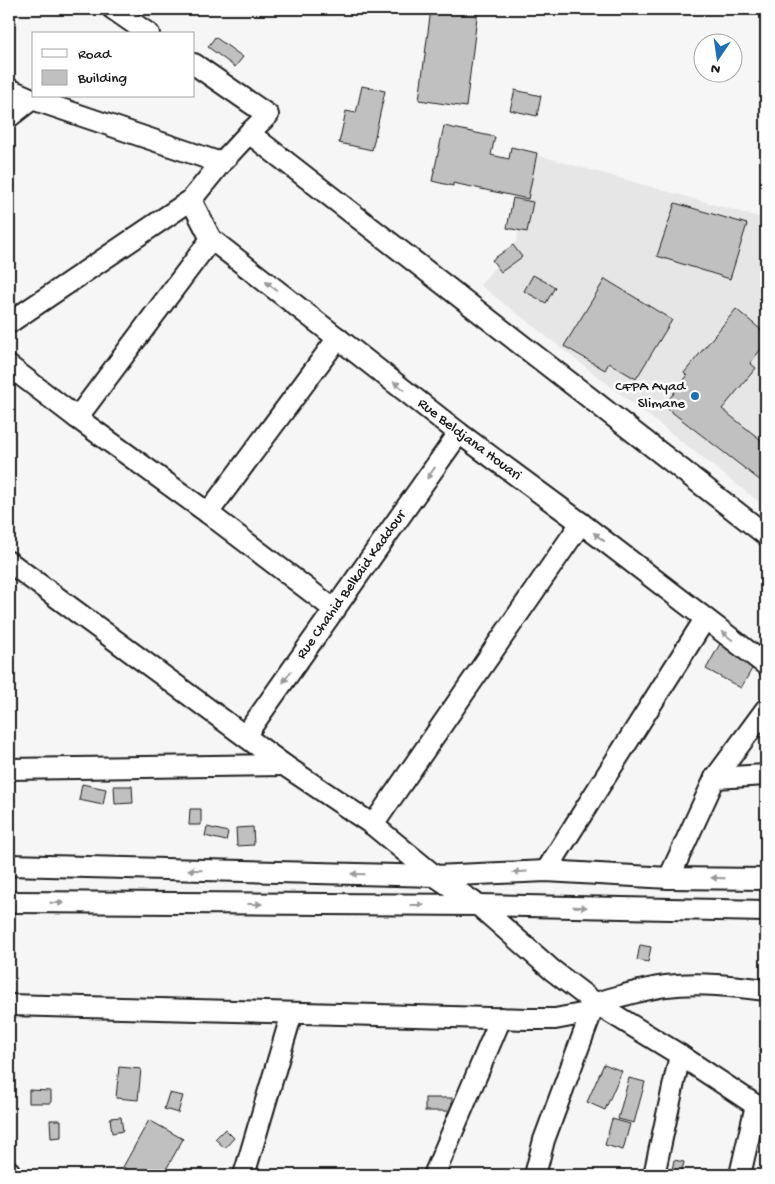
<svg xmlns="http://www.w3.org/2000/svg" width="775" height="1184" font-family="'Gochi Hand',sans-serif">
	<rect width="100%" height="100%" fill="#f6f6f6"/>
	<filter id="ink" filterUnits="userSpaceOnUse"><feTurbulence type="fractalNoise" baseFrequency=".02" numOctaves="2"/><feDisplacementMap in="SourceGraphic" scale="10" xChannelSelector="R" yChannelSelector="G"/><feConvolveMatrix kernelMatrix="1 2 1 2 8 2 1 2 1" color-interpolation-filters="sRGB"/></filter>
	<g filter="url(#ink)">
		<!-- built -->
		<path fill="#e6e6e6" d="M 530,153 L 766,219 L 766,239 L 763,249 L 766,251 L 766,507 L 480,285 L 517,240 Z"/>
		<!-- building -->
		<g fill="#c0c0c0" stroke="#1c1c1c">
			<path d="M 431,9 L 478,9 L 466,107 L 419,100 Z"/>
			<path d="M 215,37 L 243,57 L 235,67 L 208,47 Z"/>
			<path d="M 362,86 L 385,91 L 372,150 L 339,143 L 346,111 L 356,113 Z"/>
			<path d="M 515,90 L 541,96 L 537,116 L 510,110 Z"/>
			<path d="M 444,126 L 495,137 L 491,155 L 509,159 L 511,147 L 537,153 L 528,199 L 453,183 L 453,186 L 432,181 Z"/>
			<path d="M 513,198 L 533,202 L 527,232 L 507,228 Z"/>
			<path d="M 675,203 L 747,224 L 730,279 L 657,256 Z"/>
			<path d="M 513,245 L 522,257 L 501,272 L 492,260 Z"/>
			<path d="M 533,275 L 555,287 L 546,303 L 524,291 Z"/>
			<path d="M 605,279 L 672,320 L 636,379 L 609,363 L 605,370 L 564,346 Z"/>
			<path d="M 736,309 L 766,334 L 766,343 L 750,363 L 756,368 L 722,409 L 766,444 L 766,485 L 664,406 L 687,376 L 684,373 Z"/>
			<path d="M 721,642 L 756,662 L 741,688 L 706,669 Z"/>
			<path d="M 82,784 L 106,789 L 103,805 L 79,800 Z"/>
			<path d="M 114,786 L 132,786 L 133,803 L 115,804 Z"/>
			<path d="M 190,809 L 201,809 L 201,825 L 189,825 Z"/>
			<path d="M 207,827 L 228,832 L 226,841 L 205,836 Z"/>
			<path d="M 253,827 L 254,845 L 237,846 L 236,828 Z"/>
			<path d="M 640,945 L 651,947 L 648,962 L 637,960 Z"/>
			<path d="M 604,1064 L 622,1071 L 605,1110 L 587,1102 Z"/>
			<path d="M 119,1067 L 141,1069 L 138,1100 L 116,1098 Z"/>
			<path d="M 629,1078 L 645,1082 L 634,1123 L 618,1119 Z"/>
			<path d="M 29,1090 L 51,1091 L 51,1103 L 29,1103 Z"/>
			<path d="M 169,1093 L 183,1096 L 178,1113 L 164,1109 Z"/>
			<rect x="425" y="1098" width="27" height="13"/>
			<path d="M 121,1117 L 123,1131 L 112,1133 L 110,1118 Z"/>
			<path d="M 612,1119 L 630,1124 L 623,1150 L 605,1145 Z"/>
			<path d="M 50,1120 L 61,1120 L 61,1137 L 51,1138 Z"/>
			<path d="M 149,1120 L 183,1139 L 163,1175 L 138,1175 L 123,1167 Z"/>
			<path d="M 225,1129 L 234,1138 L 225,1148 L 215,1139 Z"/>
			<path d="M 674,1160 L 684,1162 L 681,1175 L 671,1175 Z"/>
		</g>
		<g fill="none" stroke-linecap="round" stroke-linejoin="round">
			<!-- minor casing -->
			<g stroke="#1c1c1c" stroke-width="24">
				<g id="minor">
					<path d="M 113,9 L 149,34"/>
					<path d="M 194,64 L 268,115 L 249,133"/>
					<path d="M 9,89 L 32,99 L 221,163"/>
					<path d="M 9,117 L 32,99"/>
					<path id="s1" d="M 191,200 L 211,239 L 459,433 L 581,523 L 766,665"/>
					<path d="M 9,323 L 191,200 L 221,163 L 249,133 L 766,535"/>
					<path d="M 9,366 L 77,418 L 208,513 L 335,610"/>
					<path d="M 77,418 L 211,239"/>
					<path d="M 208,513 L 338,338"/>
					<path d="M 9,562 L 284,765 L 373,825 L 435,876 L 478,905 L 552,970 L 595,1003 L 680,1055 L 766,1112"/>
					<path id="s2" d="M 245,736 L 459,433"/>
					<path d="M 9,769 L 284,765"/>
					<path d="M 715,778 L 766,775"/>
					<path d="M 373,825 L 581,523"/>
					<path d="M 9,865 L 435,876 L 546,871 L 669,878 L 766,879"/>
					<path d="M 546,871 L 705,619"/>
					<path d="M 669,878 L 715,778 L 766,709"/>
					<path d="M 9,902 L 478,905 L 766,911"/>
					<path d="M 9,1005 L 528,1019 L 555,1019 L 592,1012"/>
					<path d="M 9,1171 L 10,1175"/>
					<path d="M 244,1175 L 292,1013"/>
					<path d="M 434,1175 L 501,1018"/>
					<path d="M 535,1175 L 544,1140 L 595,1003 C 619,997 642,989 666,986 C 699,982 734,986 766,990"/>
					<path d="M 654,1175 L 680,1055"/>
					<path d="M 740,1175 L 756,1105"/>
				</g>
			</g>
			<!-- minor -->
			<use href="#minor" stroke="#fff" stroke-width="20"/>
		</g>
		<!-- one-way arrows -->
		<defs><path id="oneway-solid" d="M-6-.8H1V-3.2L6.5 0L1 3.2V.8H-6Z" transform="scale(1.25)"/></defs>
		<g fill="#999">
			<use href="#oneway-solid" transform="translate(271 286) rotate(-142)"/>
			<use href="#oneway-solid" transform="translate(399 386) rotate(-142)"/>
			<use href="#oneway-solid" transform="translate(431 473) rotate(125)"/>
			<use href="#oneway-solid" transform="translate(599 537) rotate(-142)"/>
			<use href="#oneway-solid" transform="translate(727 636) rotate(-143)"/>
			<use href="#oneway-solid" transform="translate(287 677) rotate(125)"/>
			<use href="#oneway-solid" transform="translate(195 870) rotate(-179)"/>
			<use href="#oneway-solid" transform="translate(520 872) rotate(177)"/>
			<use href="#oneway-solid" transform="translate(358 874) rotate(-179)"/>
			<use href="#oneway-solid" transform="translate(718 878) rotate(-179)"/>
			<use href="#oneway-solid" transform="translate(57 903) rotate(1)"/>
			<use href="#oneway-solid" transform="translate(255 904)"/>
			<use href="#oneway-solid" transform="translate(417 905)"/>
			<use href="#oneway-solid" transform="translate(580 907) rotate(1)"/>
		</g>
	</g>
	<!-- markers -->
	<circle fill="#1f6fb2" stroke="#fff" stroke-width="2" cx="695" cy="396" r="5"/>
	<g text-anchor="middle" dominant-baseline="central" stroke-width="5" stroke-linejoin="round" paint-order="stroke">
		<!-- poi labels -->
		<g font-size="15" fill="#1c1c1c" stroke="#fff" text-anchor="end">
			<text x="685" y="387">CFPA Ayad<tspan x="685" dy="17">Slimane</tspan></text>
		</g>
		<!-- street labels -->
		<g font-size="15" fill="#1c1c1c" stroke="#fff">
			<text stroke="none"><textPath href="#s1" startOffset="371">Rue Beldjana Houari</textPath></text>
			<text stroke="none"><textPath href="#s2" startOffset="185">Rue Chahid Belkaid Kaddour</textPath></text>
		</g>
	</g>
	<!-- margin -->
	<rect width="775" height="1184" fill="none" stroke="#fff" stroke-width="30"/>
	<rect x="15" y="15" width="745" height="1154" fill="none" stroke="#1c1c1c" stroke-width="2" filter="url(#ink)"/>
	<!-- legend -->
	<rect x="32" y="32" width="162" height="65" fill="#ffffff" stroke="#a4a4a4"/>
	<rect x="42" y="49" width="25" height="8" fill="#ffffff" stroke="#a4a4a4"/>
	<text x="78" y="58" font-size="15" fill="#1c1c1c">Road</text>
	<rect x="42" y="70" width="25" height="15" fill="#c0c0c0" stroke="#a4a4a4"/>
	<text x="78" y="82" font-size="15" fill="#1c1c1c">Building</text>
	<!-- north arrow -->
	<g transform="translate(718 58) rotate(193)"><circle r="24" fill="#ffffff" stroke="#a4a4a4"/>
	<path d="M0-4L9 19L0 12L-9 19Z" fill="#1f6fb2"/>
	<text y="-8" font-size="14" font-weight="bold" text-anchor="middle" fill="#1c1c1c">N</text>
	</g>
</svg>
